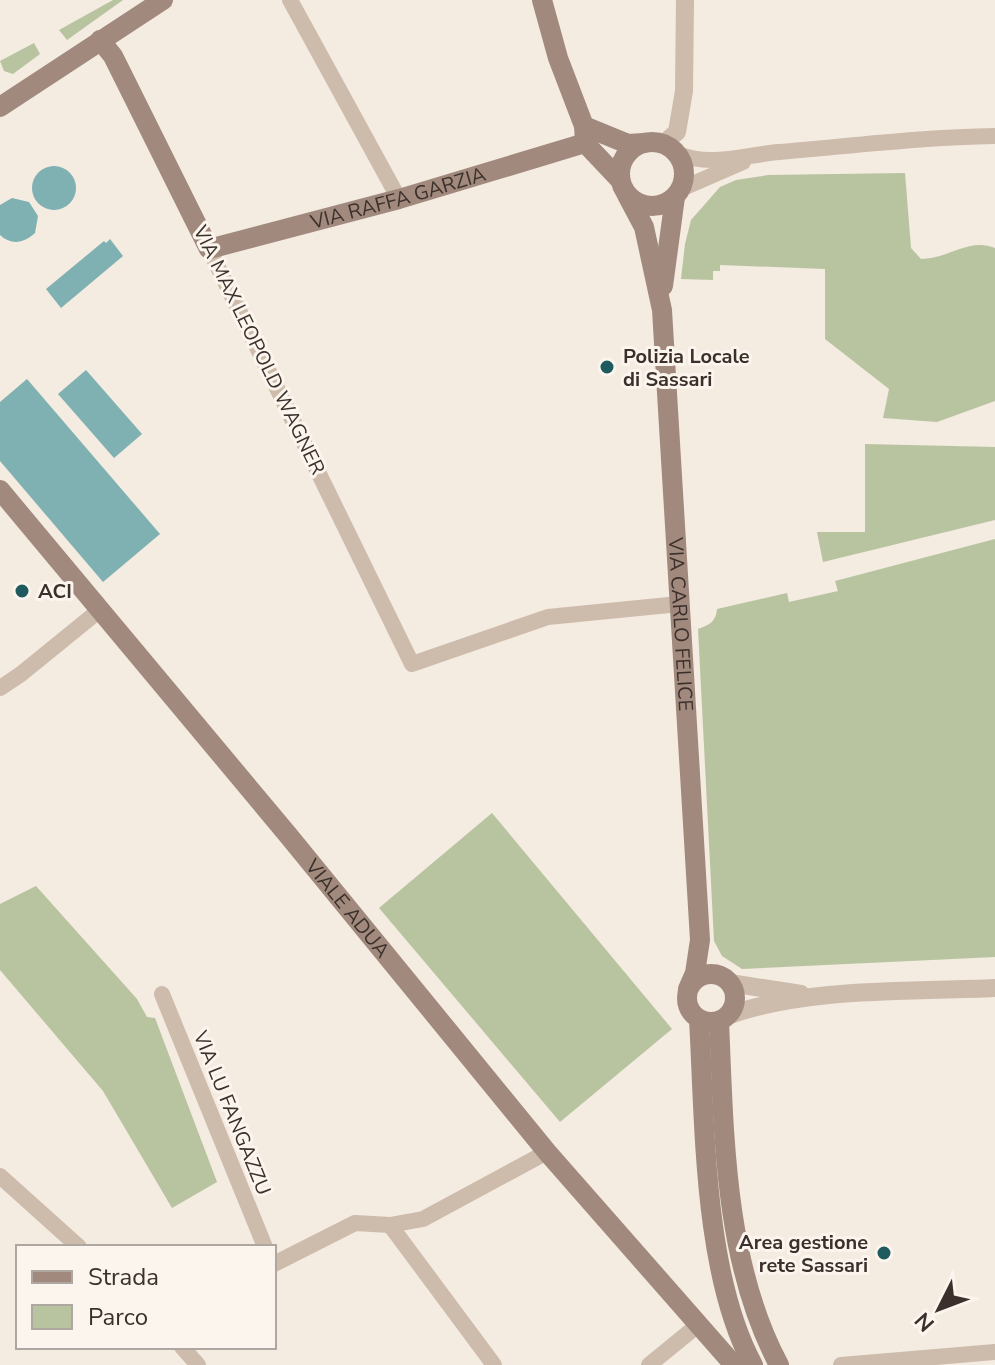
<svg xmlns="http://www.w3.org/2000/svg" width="995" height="1365" font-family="'Nunito Sans',sans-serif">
	<rect width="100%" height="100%" fill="#f4ebe1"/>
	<!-- green -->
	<g fill="#b8c4a0">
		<path d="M 113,0 L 123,0 L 67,40 L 59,30 Z"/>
		<path d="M 34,43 L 40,54 L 13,74 L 4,71 L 0,61 Z"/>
		<path d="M 905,173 L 911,248 L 921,259 C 948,259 969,237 995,248 L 995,401 L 937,422 L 883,418 L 889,389 L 825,339 L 825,269 L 720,265 L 720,271 L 713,271 L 713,280 L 681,279 L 685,244 L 691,220 L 720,187 L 736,180 L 768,175 Z"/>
		<path d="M 865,444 L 995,447 L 995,520 L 823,562 L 817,532 L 865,532 Z"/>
		<path d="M 995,539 L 995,957 L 742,969 L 722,956 L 714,941 L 698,629 C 709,625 716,622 717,609 L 787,593 L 789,602 L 838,591 L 835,581 Z"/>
		<path d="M 492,813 L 672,1029 L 560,1122 L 379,908 Z"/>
		<path d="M 36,886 L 137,999 L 147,1017 L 155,1018 L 217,1182 L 172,1208 L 103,1091 L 0,970 L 0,904 Z"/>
	</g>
	<!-- water -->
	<g fill="#7fb0b2">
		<circle cx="54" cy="188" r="22"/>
		<path d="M 12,198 L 29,202 L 38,216 L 35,233 C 24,243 12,246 0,235 L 0,205 Z"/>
		<path d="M 110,239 L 123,256 L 61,308 L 46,289 L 104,241 L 106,243 Z"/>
		<path d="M 86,370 L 142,434 L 114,458 L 58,394 Z"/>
		<path d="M 27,379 L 160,534 L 103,582 L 0,461 L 0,402 Z"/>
	</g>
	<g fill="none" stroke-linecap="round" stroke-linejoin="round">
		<!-- minor -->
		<g stroke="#cdbbac" stroke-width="16">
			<path d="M 290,0 L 399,199"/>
			<path d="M 676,153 C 711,168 743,155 779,152 C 851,146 923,137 995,136"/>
			<path d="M 681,189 L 743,162"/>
			<path d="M 209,249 L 412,664 L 548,617 L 679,604"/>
			<path d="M 0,688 L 21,674 L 101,609"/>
			<path d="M 162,994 L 265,1247"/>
			<path d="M 0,1176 L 79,1247"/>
			<path d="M 390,1225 L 494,1365"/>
			<path d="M 274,1264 L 355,1223 L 390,1225 L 423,1219 L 547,1152"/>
			<path d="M 182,1347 L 198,1365"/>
			<path d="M 649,1365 L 698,1325"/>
			<path d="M 841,1365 L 995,1352"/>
		</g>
		<!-- tertiary -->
		<g stroke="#cdbbac" stroke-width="18">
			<path d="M 663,144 L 677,132 L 684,91 L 685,0"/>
			<path d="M 730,983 L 801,994"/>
			<path d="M 727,1016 C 806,987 910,992 995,988"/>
		</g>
		<!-- secondary -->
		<g stroke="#a18a7d" stroke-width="20">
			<path d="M 542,0 L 558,58 L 584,126 L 585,143 L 620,180"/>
			<path id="s1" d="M 100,40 L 113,56 L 209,249 L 399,199 L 585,143"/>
			<path d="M 0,107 L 163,0"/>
			<path d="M 584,126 L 628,144 L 644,143"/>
			<circle cx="652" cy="174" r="32"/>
			<path id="s2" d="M 627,195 L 644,227 L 662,310 L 700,940 L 695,973 L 688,989"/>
			<path d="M 663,286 L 675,197"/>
			<path id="s3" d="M 0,490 L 288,835 L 547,1152 L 734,1365"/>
			<circle cx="711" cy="998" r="24"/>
			<path d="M 699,1019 C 705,1124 703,1273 753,1365"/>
			<path d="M 719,1021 C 724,1135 724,1262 779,1365"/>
		</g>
	</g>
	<!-- markers -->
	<g fill="#1f5a5e" stroke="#fbf5ee" stroke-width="3">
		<circle cx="607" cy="367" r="8"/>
		<circle cx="22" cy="591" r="8"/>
		<circle cx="884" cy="1253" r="8"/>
	</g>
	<g text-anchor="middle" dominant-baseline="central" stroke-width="6" stroke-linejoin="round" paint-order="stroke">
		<!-- street labels -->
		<g font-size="20" fill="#3b302b" stroke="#fbf5ee">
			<text stroke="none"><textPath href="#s1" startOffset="432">VIA RAFFA GARZIA</textPath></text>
			<text transform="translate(259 350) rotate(64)">VIA MAX LEOPOLD WAGNER</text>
			<text stroke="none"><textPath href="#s2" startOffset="436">VIA CARLO FELICE</textPath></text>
			<text stroke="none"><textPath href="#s3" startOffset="544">VIALE ADUA</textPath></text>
			<text transform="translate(232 1113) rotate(68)">VIA LU FANGAZZU</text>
		</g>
		<!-- poi labels -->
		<g font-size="20" font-weight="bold" fill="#3b302b" stroke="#fbf5ee" text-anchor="start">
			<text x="623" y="356">Polizia Locale<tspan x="623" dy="23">di Sassari</tspan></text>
			<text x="38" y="591">ACI</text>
			<text x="868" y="1242" text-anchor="end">Area gestione<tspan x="868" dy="23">rete Sassari</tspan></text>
		</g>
	</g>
	<!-- legend -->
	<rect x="16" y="1245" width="260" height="104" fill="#fbf5ee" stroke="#aea6a0" stroke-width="2"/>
	<rect x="32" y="1271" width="40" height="12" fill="#a18a7d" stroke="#aea6a0" stroke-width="2"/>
	<text x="88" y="1285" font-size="24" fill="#3b302b">Strada</text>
	<rect x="32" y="1305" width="40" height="24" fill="#b8c4a0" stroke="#aea6a0" stroke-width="2"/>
	<text x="88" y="1325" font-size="24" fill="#3b302b">Parco</text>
	<!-- north arrow -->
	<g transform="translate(939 1309) rotate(228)" stroke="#fbf5ee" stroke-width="6" paint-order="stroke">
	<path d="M0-6L14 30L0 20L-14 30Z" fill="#3b302b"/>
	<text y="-12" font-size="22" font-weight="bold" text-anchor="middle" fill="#3b302b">N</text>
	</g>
</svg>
